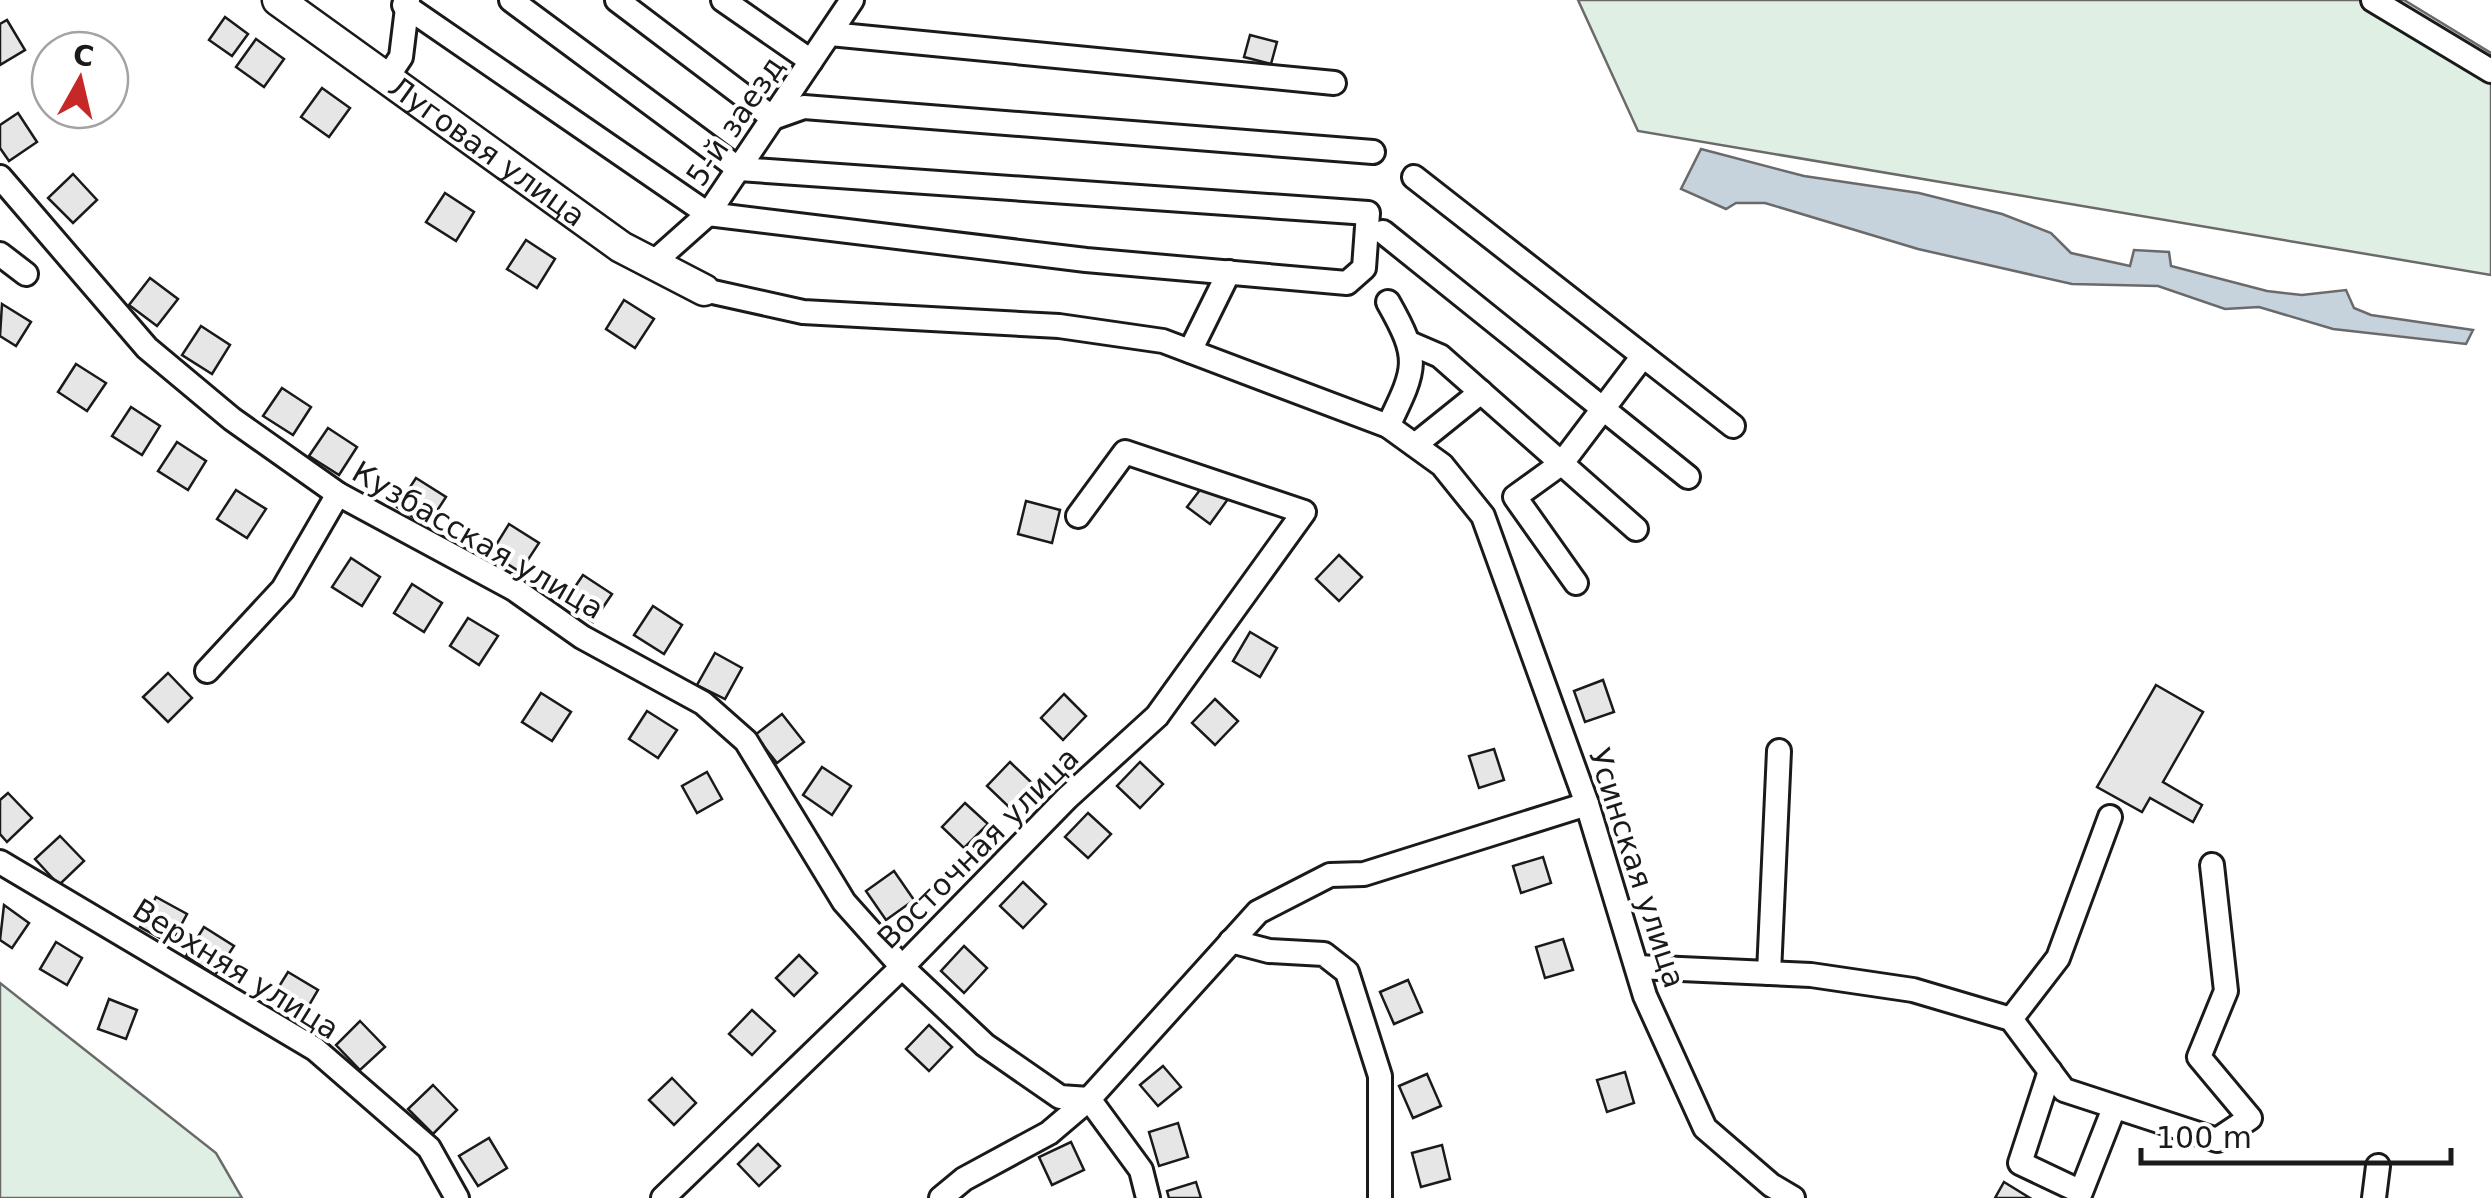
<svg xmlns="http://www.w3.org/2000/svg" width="2491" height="1198" font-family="'DejaVu Sans',sans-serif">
	<rect width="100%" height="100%" fill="#fff"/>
	<!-- green -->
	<g fill="#e0efe3" stroke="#6a6a6a" stroke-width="2.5">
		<path d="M 1578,0 L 2404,0 L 2491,53 L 2491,275 L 1638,131 Z"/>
		<path d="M 0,983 L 216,1153 L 242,1198 L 0,1198 Z"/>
	</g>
	<!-- water -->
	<path fill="#c6d2dc" stroke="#6a6a6a" stroke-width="2.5" d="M 1701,149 L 1804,176 L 1919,193 L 2002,214 L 2051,233 L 2071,253 L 2130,266 L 2134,250 L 2169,252 L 2171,266 L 2267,291 L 2302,295 L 2346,290 L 2354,308 L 2371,315 L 2473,330 L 2466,344 L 2333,329 L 2259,307 L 2225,309 L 2158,286 L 2072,284 L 1918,249 L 1765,203 L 1736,203 L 1726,209 L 1681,189 Z"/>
	<!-- building -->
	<g fill="#e6e6e6" stroke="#1a1a1a" stroke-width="2.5">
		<path d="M 225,17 L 248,34 L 232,56 L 209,40 Z"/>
		<path d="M 7,20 L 25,50 L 0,65 L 0,24 Z"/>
		<path d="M 1250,35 L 1277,42 L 1271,64 L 1244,57 Z"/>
		<path d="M 256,39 L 284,59 L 264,87 L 236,67 Z"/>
		<path d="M 322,88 L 350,108 L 329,137 L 301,117 Z"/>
		<path d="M 18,113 L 37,142 L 9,161 L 0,148 L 0,125 Z"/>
		<path d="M 73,174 L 97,200 L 73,223 L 48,198 Z"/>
		<path d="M 445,193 L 474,212 L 456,241 L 426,222 Z"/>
		<path d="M 526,240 L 555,259 L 537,288 L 507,269 Z"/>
		<path d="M 150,278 L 178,299 L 157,326 L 129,305 Z"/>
		<path d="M 624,300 L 654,319 L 635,348 L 606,329 Z"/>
		<path d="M 2,304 L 31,322 L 16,346 L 0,336 Z"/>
		<path d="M 201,326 L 230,345 L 212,374 L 182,355 Z"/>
		<path d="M 76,364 L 106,383 L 87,411 L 58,392 Z"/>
		<path d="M 282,388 L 311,407 L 293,435 L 263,416 Z"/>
		<path d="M 131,407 L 160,426 L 142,455 L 112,436 Z"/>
		<path d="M 328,428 L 357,447 L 339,475 L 309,456 Z"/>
		<path d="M 177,442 L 206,461 L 188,490 L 158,471 Z"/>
		<path d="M 416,478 L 446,497 L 427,526 L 397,507 Z"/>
		<path d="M 1206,482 L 1228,499 L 1210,524 L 1187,507 Z"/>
		<path d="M 236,490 L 266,509 L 247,538 L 217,519 Z"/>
		<path d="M 1026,501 L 1060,510 L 1052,543 L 1018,534 Z"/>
		<path d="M 509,524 L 539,543 L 520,572 L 491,553 Z"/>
		<path d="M 1339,555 L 1362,577 L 1339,601 L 1316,579 Z"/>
		<path d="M 351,558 L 380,577 L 362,606 L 332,587 Z"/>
		<path d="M 583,575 L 612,594 L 593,622 L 564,603 Z"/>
		<path d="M 412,584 L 442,603 L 424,632 L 394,613 Z"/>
		<path d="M 653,606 L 682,625 L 664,654 L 634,635 Z"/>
		<path d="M 468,618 L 498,636 L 479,665 L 450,646 Z"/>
		<path d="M 1250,632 L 1277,648 L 1260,677 L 1233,661 Z"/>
		<path d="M 715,653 L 742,668 L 725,699 L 697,685 Z"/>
		<path d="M 168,673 L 192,698 L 168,722 L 143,697 Z"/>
		<path d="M 1603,680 L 1614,712 L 1585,722 L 1574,691 Z"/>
		<path d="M 2156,685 L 2203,712 L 2163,782 L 2202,805 L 2193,822 L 2150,798 L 2142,812 L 2097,787 Z"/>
		<path d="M 541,693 L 571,712 L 552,741 L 522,722 Z"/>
		<path d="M 1064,694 L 1086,716 L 1063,740 L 1041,718 Z"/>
		<path d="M 1215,699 L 1238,721 L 1215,745 L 1192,723 Z"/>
		<path d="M 647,711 L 677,730 L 658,758 L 629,739 Z"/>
		<path d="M 782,714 L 804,742 L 777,763 L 755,735 Z"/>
		<path d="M 1494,749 L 1504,780 L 1479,788 L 1469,756 Z"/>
		<path d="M 1010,762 L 1033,784 L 1010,808 L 987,786 Z"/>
		<path d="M 1140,762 L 1163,784 L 1140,808 L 1117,786 Z"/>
		<path d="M 822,767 L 851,786 L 832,815 L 803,795 Z"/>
		<path d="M 707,772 L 722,799 L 697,813 L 682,786 Z"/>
		<path d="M 8,793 L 32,818 L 7,842 L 0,834 L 0,800 Z"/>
		<path d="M 965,803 L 988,824 L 964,848 L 942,827 Z"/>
		<path d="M 1088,813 L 1111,834 L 1088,858 L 1065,837 Z"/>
		<path d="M 60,836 L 84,861 L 59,885 L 35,859 Z"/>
		<path d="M 1543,857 L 1551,883 L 1521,893 L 1513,866 Z"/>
		<path d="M 894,871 L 914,900 L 886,920 L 866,891 Z"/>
		<path d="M 1023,882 L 1046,904 L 1023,928 L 1000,906 Z"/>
		<path d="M 156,897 L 187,914 L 171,944 L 140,927 Z"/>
		<path d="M 4,905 L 29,923 L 12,948 L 0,940 Z"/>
		<path d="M 204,927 L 234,946 L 215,975 L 186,956 Z"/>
		<path d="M 1563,939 L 1573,970 L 1545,978 L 1536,947 Z"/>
		<path d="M 56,942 L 82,958 L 67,985 L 40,969 Z"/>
		<path d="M 964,946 L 987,968 L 964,993 L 941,971 Z"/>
		<path d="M 799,955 L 817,973 L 794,996 L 776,978 Z"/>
		<path d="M 288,972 L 318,990 L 301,1019 L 270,1001 Z"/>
		<path d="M 1408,980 L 1422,1012 L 1394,1024 L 1380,992 Z"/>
		<path d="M 109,999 L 137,1010 L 126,1039 L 98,1029 Z"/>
		<path d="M 752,1010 L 775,1031 L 752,1055 L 729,1034 Z"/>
		<path d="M 360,1021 L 385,1047 L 360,1070 L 336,1045 Z"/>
		<path d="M 929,1025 L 952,1047 L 929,1071 L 906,1049 Z"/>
		<path d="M 1163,1066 L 1181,1087 L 1158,1106 L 1140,1085 Z"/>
		<path d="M 1625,1072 L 1634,1103 L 1607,1112 L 1597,1080 Z"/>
		<path d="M 1427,1074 L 1441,1106 L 1413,1118 L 1399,1086 Z"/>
		<path d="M 672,1078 L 696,1103 L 674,1125 L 649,1100 Z"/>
		<path d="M 433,1085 L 457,1110 L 433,1134 L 408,1109 Z"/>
		<path d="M 1178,1123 L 1188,1157 L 1159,1166 L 1149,1132 Z"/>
		<path d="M 489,1138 L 507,1168 L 478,1186 L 459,1156 Z"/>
		<path d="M 1071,1142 L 1084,1170 L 1052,1185 L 1039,1157 Z"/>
		<path d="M 758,1144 L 780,1166 L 759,1186 L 738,1164 Z"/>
		<path d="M 1442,1145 L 1450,1179 L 1421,1187 L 1412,1153 Z"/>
		<path d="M 1196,1182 L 1201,1198 L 1169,1198 L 1167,1191 Z"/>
		<path d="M 2004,1182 L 2030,1198 L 1995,1198 Z"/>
	</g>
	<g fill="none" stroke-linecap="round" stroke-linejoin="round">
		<!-- minor casing -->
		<g stroke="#1a1a1a" stroke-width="28">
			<g id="minor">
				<path d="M 617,0 L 773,118 L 804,107 L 1373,152"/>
				<path d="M 723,0 L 811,61"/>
				<path d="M 2373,0 L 2491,71"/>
				<path d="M 404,5 L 708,214 L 1086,260 L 1347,283 L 1364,268 L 1368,213 L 739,169 L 511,0"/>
				<path d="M 830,34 L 1334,83"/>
				<path d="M 387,78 L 401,57 L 408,0"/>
				<path d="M 0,177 L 147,348 L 232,419 L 338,494 L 514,589 L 582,637 L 703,703 L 746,741 L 844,902 L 902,967 L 985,1045 L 1060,1097 L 1089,1099"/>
				<path d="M 1414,177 L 1733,426"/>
				<path d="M 1383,232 L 1688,477"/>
				<path d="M 0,254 L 26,274"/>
				<path d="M 653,263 L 708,214 L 852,0"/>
				<path d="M 704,290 L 803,312 L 1059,326 L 1163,341 L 1388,426 L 1442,465 L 1483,516 L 1587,804 L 1645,996 L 1705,1128 L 1771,1185 L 1793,1198"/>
				<path d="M 1412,344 L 1440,356 L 1636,529"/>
				<path d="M 1190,351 L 1229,272"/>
				<path d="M 1388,426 C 1416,368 1421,360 1388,302"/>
				<path d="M 1415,445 L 1481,392"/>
				<path d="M 1576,583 L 1515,497 L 1562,463 L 1643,356"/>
				<path d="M 207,671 L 283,589 L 338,494"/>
				<path d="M 0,862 L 315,1049 L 429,1148 L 457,1198"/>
				<path d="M 1231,941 L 1269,951 L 1324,954 L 1347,972 L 1380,1076 L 1380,1198"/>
				<path d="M 1637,967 L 1811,975 L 1913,990 L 2011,1019 L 2064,1090 L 2217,1140 L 2250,1118 L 2199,1057 L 2226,991 L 2212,865"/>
				<path d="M 1769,973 L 1779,751"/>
				<path d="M 2011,1019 L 2058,958 L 2110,817"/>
				<path d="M 2050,1071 L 2020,1163 L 2081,1192 L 2114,1108"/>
				<path d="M 1089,1099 L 1141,1170 L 1148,1198"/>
				<path d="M 663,1198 L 902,967 L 1067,798 L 1157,716 L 1304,512 L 1125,452 L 1078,516"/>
				<path d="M 941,1198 L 964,1179 L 1049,1133 L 1089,1099 L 1258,912 L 1330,875 L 1364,874 L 1587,804"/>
				<path d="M 2374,1198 L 2378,1166"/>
			</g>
		</g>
		<!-- major casing -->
		<g stroke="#1a1a1a" stroke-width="35">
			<g id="major">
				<path id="s1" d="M 278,0 L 621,247 L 704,290"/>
			</g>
		</g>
		<!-- minor -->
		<use href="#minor" stroke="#fff" stroke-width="22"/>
		<!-- major -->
		<use href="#major" stroke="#fff" stroke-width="30"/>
	</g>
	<g text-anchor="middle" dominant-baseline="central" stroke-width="8" stroke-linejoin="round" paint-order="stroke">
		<!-- street labels -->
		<g font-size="30" fill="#1a1a1a" stroke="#fff">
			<text transform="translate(735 121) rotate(-56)">5-й заезд</text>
			<text stroke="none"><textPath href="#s1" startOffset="258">Луговая улица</textPath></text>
			<text transform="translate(478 540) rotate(30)">Кузбасская улица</text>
			<text transform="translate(978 848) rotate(-45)">Восточная улица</text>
			<text transform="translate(1637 868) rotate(72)">Усинская улица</text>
			<text transform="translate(236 969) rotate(32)">Верхняя улица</text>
		</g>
	</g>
	<!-- north arrow -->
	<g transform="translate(80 80) rotate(8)"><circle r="48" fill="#ffffff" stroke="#a3a3a3" stroke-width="2.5"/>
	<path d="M0-8L18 38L0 25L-18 38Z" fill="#c62828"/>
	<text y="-15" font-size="28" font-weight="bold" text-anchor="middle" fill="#1a1a1a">С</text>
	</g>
	<!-- scale -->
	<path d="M2141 1148v15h310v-15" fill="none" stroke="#1a1a1a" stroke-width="5"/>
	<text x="2156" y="1148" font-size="30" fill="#1a1a1a" stroke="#ffffff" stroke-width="8" paint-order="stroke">100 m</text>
</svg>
